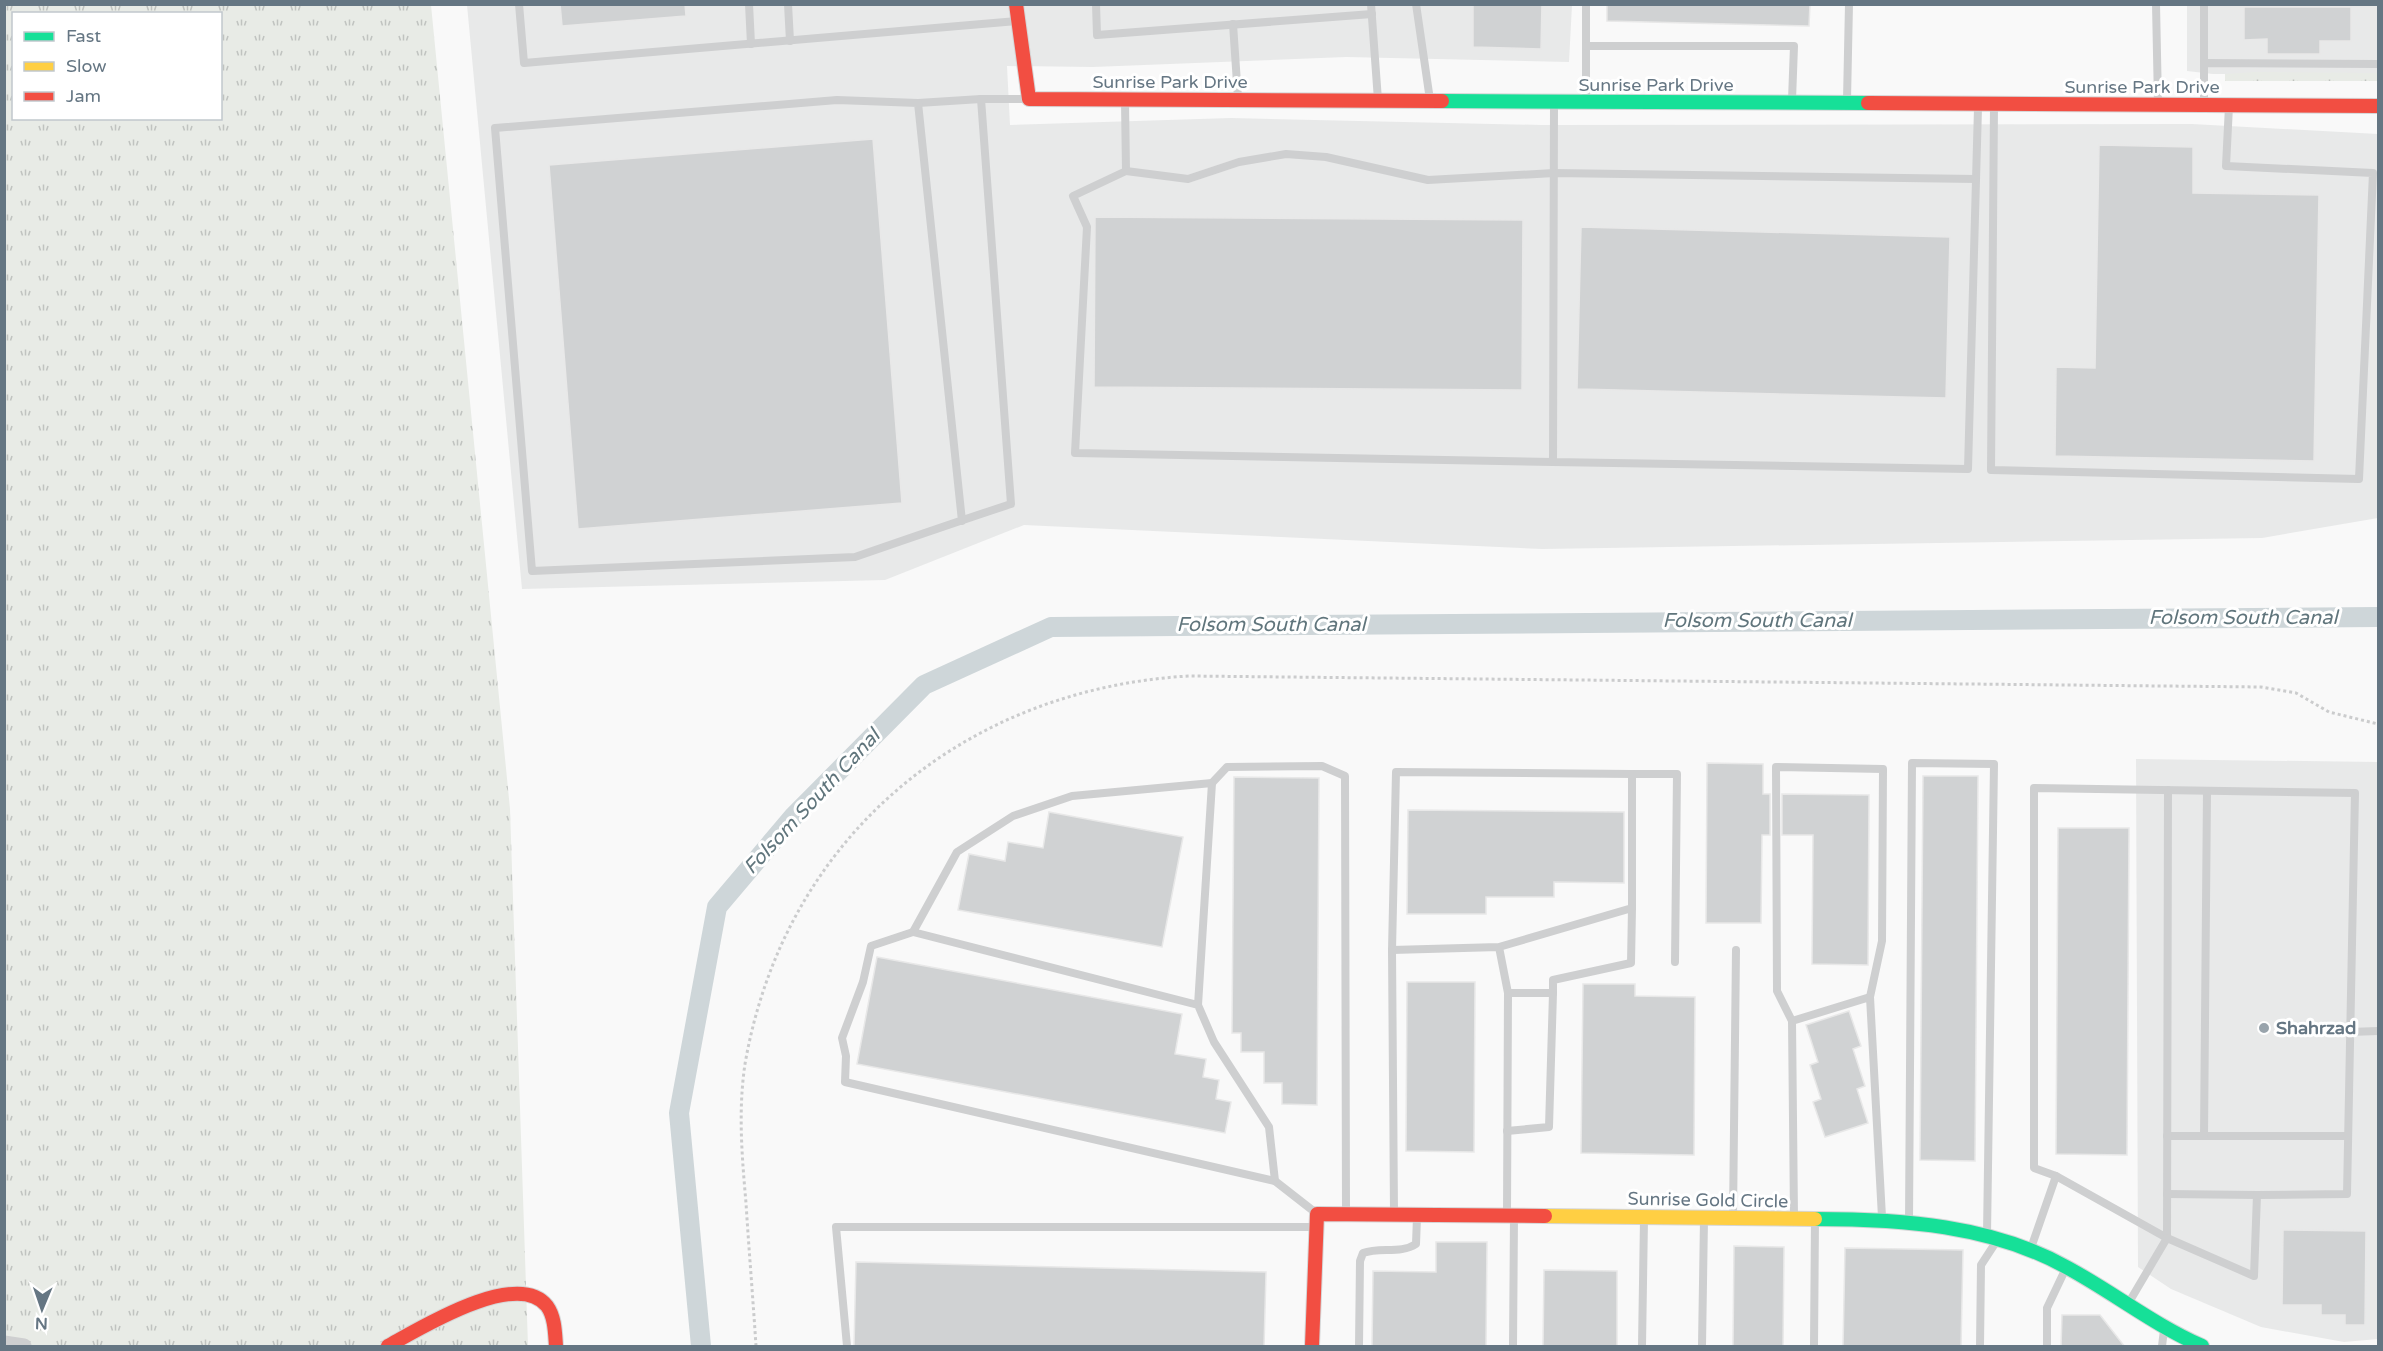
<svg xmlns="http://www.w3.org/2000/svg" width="2383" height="1351" font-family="'Varela Round',sans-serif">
	<defs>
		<pattern id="grass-tufts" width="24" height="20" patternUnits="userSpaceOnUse" patternTransform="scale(1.5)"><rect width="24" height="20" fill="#e8ebe6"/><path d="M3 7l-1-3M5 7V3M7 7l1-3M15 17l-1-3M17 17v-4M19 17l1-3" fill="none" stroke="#c0c3c0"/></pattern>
	</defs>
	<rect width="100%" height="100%" fill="#f9f9f9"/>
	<!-- built -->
	<g fill="#e8e9e9">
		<path d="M 467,5 L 1572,5 L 1569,62 L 1346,57 L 1093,67 L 1007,66 L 1010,125 L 1231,118 L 1541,125 L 2192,124 L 2378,134 L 2378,518 L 2262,538 L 1542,549 L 1024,525 L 885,580 L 522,589 Z"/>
		<path d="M 2187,5 L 2378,5 L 2378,74 L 2213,74 L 2187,71 Z"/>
		<path d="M 2136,759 L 2378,762 L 2378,1339 L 2344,1342 L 2261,1327 L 2171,1289 L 2138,1267 Z"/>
	</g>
	<!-- grass -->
	<g fill="url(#grass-tufts)" fill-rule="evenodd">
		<path d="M 5,5 L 431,5 L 510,809 L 528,1346 L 5,1346 ZM 14,14 L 220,14 L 220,118 L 14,118 Z"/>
		<path d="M 2255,72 L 2378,73 L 2378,81 L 2225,81 L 2225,74 Z"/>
	</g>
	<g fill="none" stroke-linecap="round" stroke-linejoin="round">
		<!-- canal -->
		<path stroke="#ced6d9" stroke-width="20" d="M 701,1346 L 679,1113 L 717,907 L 794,816 L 924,685 L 1051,627 L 2378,617"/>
	</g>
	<!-- building -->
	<g fill="#d0d2d3" stroke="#e8e8e8" stroke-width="1.5">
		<path d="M 560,4 L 685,4 L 686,16 L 562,26 Z"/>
		<path d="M 1473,4 L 1542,4 L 1541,49 L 1473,47 Z"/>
		<path d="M 1607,4 L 1810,4 L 1809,26 L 1607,21 Z"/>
		<path d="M 2244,7 L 2351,7 L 2351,41 L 2320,41 L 2320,54 L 2267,54 L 2267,39 L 2244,40 Z"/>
		<path d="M 873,139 L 902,503 L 578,529 L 549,165 Z"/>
		<path d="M 2099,145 L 2193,147 L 2193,193 L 2319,195 L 2314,461 L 2055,456 L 2056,367 L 2095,368 Z"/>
		<path d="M 1095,217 L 1523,220 L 1522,390 L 1094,387 Z"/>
		<path d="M 1581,227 L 1950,237 L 1946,398 L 1577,389 Z"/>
		<path d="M 1707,763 L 1763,764 L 1763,794 L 1770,794 L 1770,835 L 1762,835 L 1761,923 L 1706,923 Z"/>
		<path d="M 1923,776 L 1978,776 L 1975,1161 L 1920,1160 Z"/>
		<path d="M 1234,777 L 1319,778 L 1317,1105 L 1282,1104 L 1282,1083 L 1264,1083 L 1264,1052 L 1241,1052 L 1241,1033 L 1232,1033 Z"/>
		<path d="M 1782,794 L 1869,795 L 1868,965 L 1812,964 L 1813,835 L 1782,835 Z"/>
		<path d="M 1408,810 L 1624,812 L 1624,883 L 1554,882 L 1554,897 L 1486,897 L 1486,914 L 1407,914 Z"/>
		<path d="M 1049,812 L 1183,837 L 1162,947 L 958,910 L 969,854 L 1005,861 L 1008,842 L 1043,848 Z"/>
		<path d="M 2058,828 L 2129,828 L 2127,1155 L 2056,1154 Z"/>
		<path d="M 877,957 L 1182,1014 L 1175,1054 L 1206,1059 L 1203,1077 L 1219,1080 L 1216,1099 L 1231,1102 L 1225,1133 L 857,1064 Z"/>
		<path d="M 1407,982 L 1475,982 L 1474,1152 L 1406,1151 Z"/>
		<path d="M 1583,984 L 1635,984 L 1635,996 L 1695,997 L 1694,1155 L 1581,1153 Z"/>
		<path d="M 1849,1011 L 1861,1046 L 1853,1049 L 1865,1086 L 1857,1089 L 1868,1123 L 1825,1137 L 1813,1102 L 1821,1099 L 1810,1065 L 1818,1062 L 1806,1025 Z"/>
		<path d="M 2283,1230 L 2366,1231 L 2365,1325 L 2345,1325 L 2345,1315 L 2321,1315 L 2321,1305 L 2282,1305 Z"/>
		<path d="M 1436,1242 L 1487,1242 L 1486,1347 L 1372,1347 L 1373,1271 L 1436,1272 Z"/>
		<path d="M 1734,1246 L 1784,1247 L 1783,1347 L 1733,1347 Z"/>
		<path d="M 1845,1248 L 1963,1250 L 1961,1347 L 1843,1347 Z"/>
		<path d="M 856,1262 L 1266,1272 L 1264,1347 L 854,1347 Z"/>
		<path d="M 1544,1270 L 1617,1271 L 1617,1347 L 1543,1347 Z"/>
		<path d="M 2062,1315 L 2100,1315 L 2125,1347 L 2061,1347 Z"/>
	</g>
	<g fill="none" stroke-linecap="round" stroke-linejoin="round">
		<!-- fast casing -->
		<g stroke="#d5d6d7" stroke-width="16">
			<g id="fast">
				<path d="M 1442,101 L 1868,103"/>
				<path d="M 1815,1219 C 1901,1219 1992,1225 2068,1268 C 2114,1293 2154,1325 2202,1346"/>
			</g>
		</g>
		<!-- slow casing -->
		<g stroke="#d5d6d7" stroke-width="16">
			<path id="slow" d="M 1545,1216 L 1815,1219"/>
		</g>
		<!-- jam casing -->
		<g stroke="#d5d6d7" stroke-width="16">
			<g id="jam">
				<path d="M 1016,4 L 1029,99 L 1442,101"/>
				<path d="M 1868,103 L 2378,106"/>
				<path d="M 388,1346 C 419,1329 517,1268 547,1306 C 555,1317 555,1333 556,1346"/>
				<path d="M 1312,1346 L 1317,1214 L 1545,1216"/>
			</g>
		</g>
		<!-- path -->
		<path stroke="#cbcccd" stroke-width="3" stroke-dasharray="3 3" stroke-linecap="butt" d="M 756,1346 C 753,1299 749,1251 746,1203 C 742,1157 738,1111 745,1064 C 784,838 963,689 1189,676 L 2261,687 L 2296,693 L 2329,712 L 2378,724"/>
		<!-- lane -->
		<g stroke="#cecfd0" stroke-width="8">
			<path d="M 519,4 L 524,63 L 1017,21"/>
			<path d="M 749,4 L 751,44"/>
			<path d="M 788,4 L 790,41"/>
			<path d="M 1096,4 L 1097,35 L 1372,14"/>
			<path d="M 1371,4 L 1378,100"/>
			<path d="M 1416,4 L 1430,100"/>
			<path d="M 1586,4 L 1586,101"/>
			<path d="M 2156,4 L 2158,103"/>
			<path d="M 2204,4 L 2204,63"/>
			<path d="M 1233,24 L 1238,98"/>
			<path d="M 1586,46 L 1794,46 L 1792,100"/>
			<path d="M 1847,100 L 1849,4"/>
			<path d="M 1125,102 L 1126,171 L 1073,196 L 1087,227 L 1075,453 L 1553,462"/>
			<path d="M 918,103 L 981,99"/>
			<path d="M 2204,103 L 2204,63 L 2378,64"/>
			<path d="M 1554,104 L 1553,462 L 1968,469 L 1978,108"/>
			<path d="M 1994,106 L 1991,470 L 2359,479 L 2373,173 L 2226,166 L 2229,106"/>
			<path d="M 1126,171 L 1188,179 L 1239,162 L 1286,154 L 1326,157 L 1428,180 L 1554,173 L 1976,179"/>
			<path d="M 962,521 L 918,103 L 837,100 L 495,128 L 532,571 L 855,557 C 907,539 959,521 1011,504 L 981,99 L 1027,99"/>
			<path d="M 1632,774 L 1677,774 L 1675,962"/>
			<path d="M 1212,783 L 1227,767 L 1322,766 L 1345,776 L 1346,1213"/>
			<path d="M 2207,791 L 2204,1136 L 2348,1136"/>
			<path d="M 913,932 L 871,946 L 863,982 L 842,1038 L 846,1056 L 845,1082 L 1275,1181"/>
			<path d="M 1499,947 L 1392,950 L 1396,772 L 1632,774 L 1632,908 L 1499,947 L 1508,993 L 1507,1214"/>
			<path d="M 1392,950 L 1394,1212"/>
			<path d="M 1553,993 L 1553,980 L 1631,963 L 1632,908"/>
			<path d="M 1198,1005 L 913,932 L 957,852 L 1013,816 L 1072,796 L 1212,783 L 1198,1005 L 1214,1042 L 1269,1127 L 1275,1181 L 1316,1213"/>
			<path d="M 1792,1021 L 1777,991 L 1776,767 L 1883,769 L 1882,941 L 1870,997"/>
			<path d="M 2350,1032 L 2378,1031"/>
			<path d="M 1507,1131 L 1549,1127 L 1553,993 L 1508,993"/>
			<path d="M 2167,1136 L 2204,1136"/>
			<path d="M 2056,1176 L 2167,1238 L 2168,790"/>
			<path d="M 2167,1194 L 2257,1195"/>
			<path d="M 1733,1217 L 1736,950"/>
			<path d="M 1794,1217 L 1792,1021 L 1870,997 L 1882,1217"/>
			<path d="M 1909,1222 L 1912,763 L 1994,764 L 1987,1234"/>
			<path d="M 2031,1248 L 2056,1176 L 2034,1168 L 2034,788 L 2355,793 L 2347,1194 L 2257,1195 L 2254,1276 L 2167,1238 L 2128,1304"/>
			<path d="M 847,1346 L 836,1227 L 1313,1227"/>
			<path d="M 1359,1346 L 1360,1261 L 1363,1253 C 1380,1247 1401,1254 1416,1244 L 1417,1217"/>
			<path d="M 1513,1346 L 1514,1217"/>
			<path d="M 1642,1346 L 1644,1219"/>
			<path d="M 1702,1346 L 1704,1219"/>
			<path d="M 1814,1346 L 1815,1220"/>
			<path d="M 1980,1346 L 1981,1265 L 1996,1242"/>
			<path d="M 2047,1346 L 2047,1308 L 2066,1268"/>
			<path d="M 2162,1346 L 2164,1330"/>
		</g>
		<!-- street -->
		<path stroke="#cecfd0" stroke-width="15" d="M 4,1343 L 24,1346"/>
		<!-- fast -->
		<use href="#fast" stroke="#16e098" stroke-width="14"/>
		<!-- slow -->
		<use href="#slow" stroke="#ffcf43" stroke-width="14"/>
		<!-- jam -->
		<use href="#jam" stroke="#f24e42" stroke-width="14"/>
	</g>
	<!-- markers -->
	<circle fill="#99a4ac" stroke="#fff" stroke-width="2" cx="2264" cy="1028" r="6"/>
	<g text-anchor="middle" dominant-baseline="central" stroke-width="6" stroke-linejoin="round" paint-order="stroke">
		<!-- street labels -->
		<g font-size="18" fill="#657683" stroke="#fff">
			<text x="1170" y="82">Sunrise Park Drive</text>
			<text x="1656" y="85">Sunrise Park Drive</text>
			<text x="2142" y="87">Sunrise Park Drive</text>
			<text transform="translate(1708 1200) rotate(1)">Sunrise Gold Circle</text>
		</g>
		<!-- poi labels -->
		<g font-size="18" font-weight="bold" fill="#657683" stroke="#fff" text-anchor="start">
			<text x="2276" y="1028">Shahrzad</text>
		</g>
		<!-- water labels -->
		<g font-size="20" font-style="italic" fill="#60757c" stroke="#fff">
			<text x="2243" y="618">Folsom South Canal</text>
			<text x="1757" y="621">Folsom South Canal</text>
			<text x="1271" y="625">Folsom South Canal</text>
			<text transform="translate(812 802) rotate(-47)">Folsom South Canal</text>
		</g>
	</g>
	<!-- border -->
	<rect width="2383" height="1351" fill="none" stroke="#657683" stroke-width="12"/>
	<!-- legend -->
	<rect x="12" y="12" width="210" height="108" fill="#ffffff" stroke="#c1c8cd" stroke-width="1.5"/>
	<rect x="24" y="32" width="30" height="9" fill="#16e098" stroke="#c1c8cd" stroke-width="1.5"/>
	<text x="66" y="42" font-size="18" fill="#657683">Fast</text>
	<rect x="24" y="62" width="30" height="9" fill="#ffcf43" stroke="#c1c8cd" stroke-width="1.5"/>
	<text x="66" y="72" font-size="18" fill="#657683">Slow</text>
	<rect x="24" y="92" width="30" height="9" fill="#f24e42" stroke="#c1c8cd" stroke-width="1.5"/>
	<text x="66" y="102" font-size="18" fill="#657683">Jam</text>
	<!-- north arrow -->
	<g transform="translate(42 1309) rotate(182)" stroke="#ffffff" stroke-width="4.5" paint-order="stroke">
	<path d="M0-4.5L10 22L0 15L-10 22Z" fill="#657683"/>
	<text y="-9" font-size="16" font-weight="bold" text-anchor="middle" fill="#657683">N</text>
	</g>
</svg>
